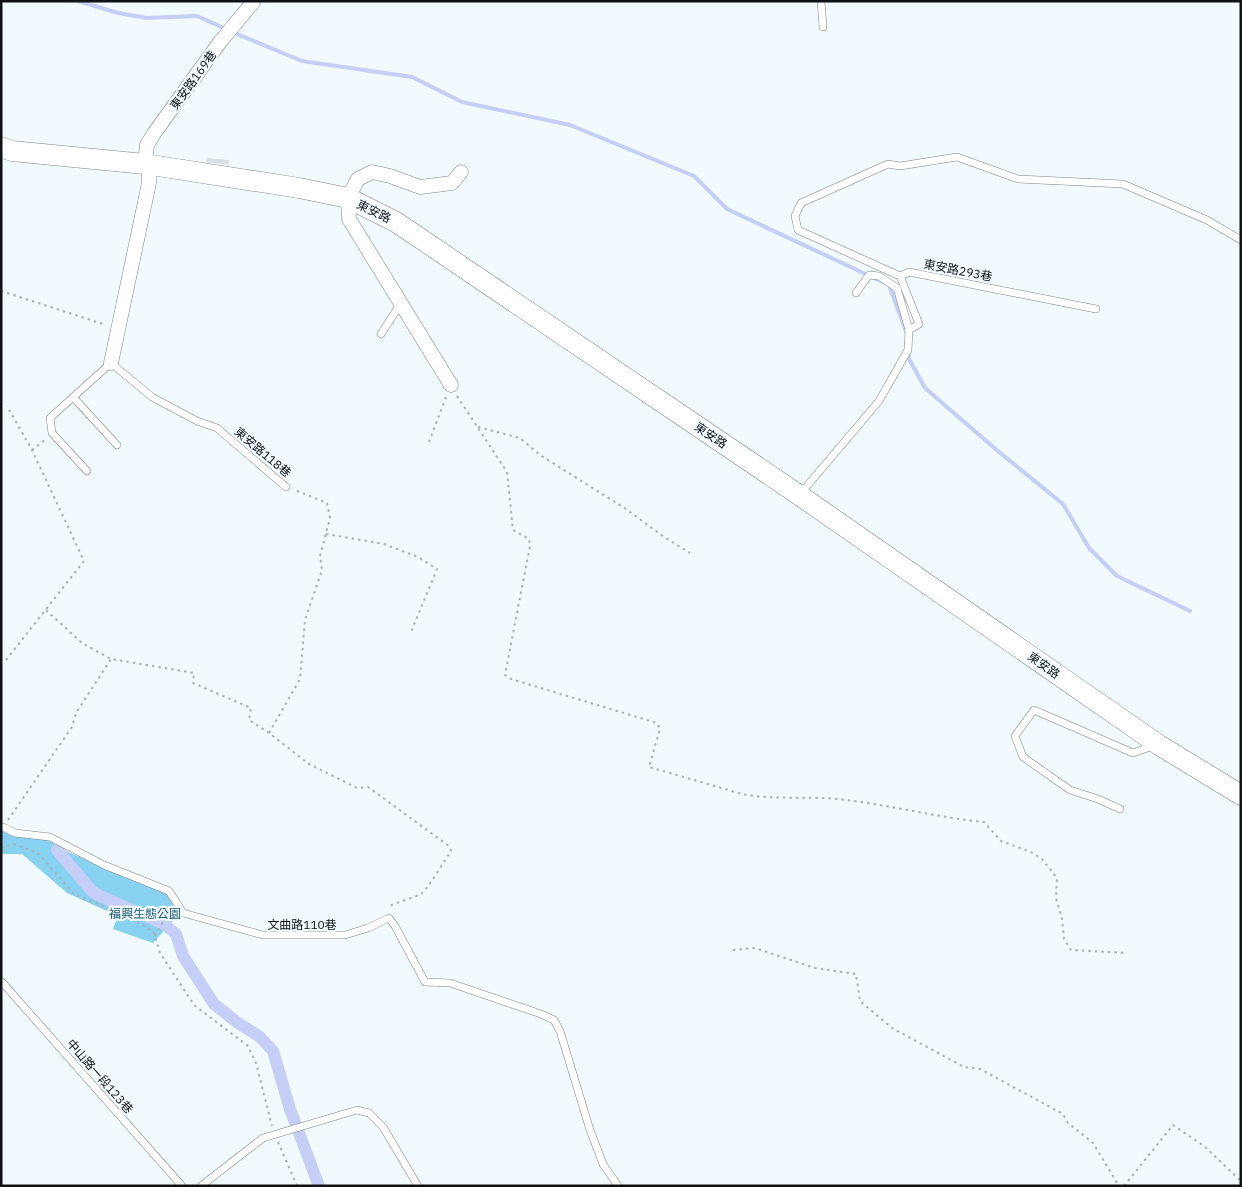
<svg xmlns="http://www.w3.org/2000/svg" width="1242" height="1187" font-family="'IBM Plex Sans','Noto Sans TC',sans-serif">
	<rect width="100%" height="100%" fill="#f1fafe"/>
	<!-- green -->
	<path fill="#87d1f1" d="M 1,826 L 10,834 L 37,834 L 68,852 L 171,896 L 180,913 L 153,943 L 113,929 L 118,916 L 67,893 L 22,854 L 1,854 Z"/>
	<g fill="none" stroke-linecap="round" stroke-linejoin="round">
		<!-- stream -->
		<g stroke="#c4cef6" stroke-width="4">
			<path d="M 78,1 L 118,13 L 147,18 L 197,16 L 226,29"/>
			<path d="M 232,32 L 302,61 L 412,77 L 462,102 L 570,125 L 694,176 L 727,209 L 889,285 L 907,334"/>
			<path d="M 908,351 L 909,359 L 925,388 L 999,452 L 1063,504 L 1089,548 L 1117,576 L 1190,611"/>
		</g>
		<!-- canal -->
		<path stroke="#c4cef6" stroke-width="12" d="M 57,850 L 91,890 L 98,895 L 164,924 L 176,934 L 183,956 L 214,1004 L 238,1023 L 260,1037 L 273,1051 L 290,1109 L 319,1186"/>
	</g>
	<!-- building -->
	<path fill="#d9dfe5" d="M 207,158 L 229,160 L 229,165 L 206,162 Z"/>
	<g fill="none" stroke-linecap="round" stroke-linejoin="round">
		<!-- lane casing -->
		<g stroke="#7c8487" stroke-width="8">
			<g id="lane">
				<path d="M 821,1 L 823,27"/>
				<path d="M 900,276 L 798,230 L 795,216 L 801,203 L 888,164 L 900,166 L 957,157 L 1018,179 L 1123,184 L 1207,220 L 1241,240"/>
				<path d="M 856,293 L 869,275 L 879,276 L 897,288 L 909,330"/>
				<path d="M 381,334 L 401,303"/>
				<path d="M 73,397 L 117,445"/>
				<path d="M 87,471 L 52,433 L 50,418 L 111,363 L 152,397 L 197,421 L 217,428 L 286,487"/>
				<path d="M 801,493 L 879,401 L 908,350 L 909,330 L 919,324 L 900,276 L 909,272 L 1096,309"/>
				<path d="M 1120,809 L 1098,799 L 1070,790 L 1023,757 L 1015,736 L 1034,710 L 1133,753 L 1153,746"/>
				<path d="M 3,827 L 15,833 L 50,837 L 104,865 L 169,891 L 183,913 L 263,935 L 345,935 L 368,928 L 389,918 L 395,926 L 425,982 L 450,983 L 541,1014 L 554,1020 L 560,1031 L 590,1130 L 603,1164 L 618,1186"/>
				<path d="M 1,981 L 182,1186"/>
				<path d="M 201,1186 L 263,1138 L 357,1110 L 369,1113 L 383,1127 L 418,1186"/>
			</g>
		</g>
		<!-- street casing -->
		<g stroke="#7c8487" stroke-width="15">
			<g id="street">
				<path d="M 111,363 L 149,183 L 149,172 L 145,164 L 147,145 L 155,132 L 220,42 L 254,1"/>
				<path d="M 451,385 L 349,219 L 348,198 L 358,179 L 372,172 L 390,176 L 420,187 L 452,183 L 461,172"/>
			</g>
		</g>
		<!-- secondary casing -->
		<g stroke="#7c8487" stroke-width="21">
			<path id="secondary" d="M 1,147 L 12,151 L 145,164 L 299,188 L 348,198 L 396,222 L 799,495 L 1159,745 L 1241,795"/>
		</g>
		<!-- path -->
		<g stroke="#a9b0b3" stroke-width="2" stroke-dasharray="2.5 4" stroke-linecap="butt">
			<path d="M 1,291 L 106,325"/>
			<path d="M 457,396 L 507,472 L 513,530 L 529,539 L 530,546 L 505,675 L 511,679 L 657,723 L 660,729 L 649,767 L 742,794 C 773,800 805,796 837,799 C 886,804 934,817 984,822 L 1001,841 L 1031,852 L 1042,859 L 1057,878 L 1056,898 L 1062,919 L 1064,939 L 1071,950 L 1126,953"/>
			<path d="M 478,427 L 520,438 L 540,455 L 626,509 L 664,537 L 690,553"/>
			<path d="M 429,442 L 446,397"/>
			<path d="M 32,450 L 46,439"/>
			<path d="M 326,534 L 384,544 L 418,557 L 437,569 L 411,632"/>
			<path d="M 46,610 L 82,643 L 111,659 L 194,673 L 193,683 L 251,708 L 249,720 L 269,733 L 309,764 L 357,788 L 368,787 L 449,846 L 451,851 C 445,860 429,887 422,893 C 415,898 399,901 390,906 L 389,908"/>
			<path d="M 6,660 L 84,561 L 32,450 L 7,406"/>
			<path d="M 269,733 L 300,679 L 305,620 L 322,570 L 320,556 L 330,518 L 327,503 L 295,490"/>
			<path d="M 8,820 L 72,727 L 76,713 L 111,659"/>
			<path d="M 1,848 L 14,844 L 38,853 L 74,894 L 130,918 L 146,927 L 154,933 L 160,953 L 194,1005 L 248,1046 L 256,1063 L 272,1126"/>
			<path d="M 155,936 L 170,910"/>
			<path d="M 733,950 L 755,948 L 815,968 L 856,974 L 860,1001 L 892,1028 L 964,1067 L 980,1069 L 1063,1114 L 1068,1123 L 1093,1143 L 1119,1186"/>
			<path d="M 278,1142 L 297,1186"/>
			<path d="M 1124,1186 L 1173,1125 L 1204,1146 L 1241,1181"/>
		</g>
		<!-- lane -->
		<use href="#lane" stroke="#fff" stroke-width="7"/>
		<!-- street -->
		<use href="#street" stroke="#fff" stroke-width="14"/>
		<!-- secondary -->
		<use href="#secondary" stroke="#fff" stroke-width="20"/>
	</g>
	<g text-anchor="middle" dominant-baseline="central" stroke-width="4.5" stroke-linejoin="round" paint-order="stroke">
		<!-- street labels -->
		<g font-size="12" fill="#0f1214" stroke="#f1fafe">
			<text transform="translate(193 80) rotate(-54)">東安路169巷</text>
			<text transform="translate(374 211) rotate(26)">東安路</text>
			<text transform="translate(958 270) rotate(11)">東安路293巷</text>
			<text transform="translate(711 435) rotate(34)">東安路</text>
			<text transform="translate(263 452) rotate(40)">東安路118巷</text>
			<text transform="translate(1044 665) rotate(35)">東安路</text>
			<text x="302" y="924">文曲路110巷</text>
			<text transform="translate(100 1076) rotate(49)">中山路一段123巷</text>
		</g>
		<!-- park labels -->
		<g font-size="12" fill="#175971" stroke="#f1fafe">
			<text x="145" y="913">福興生態公園</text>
		</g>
	</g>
	<!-- border -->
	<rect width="1242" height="1187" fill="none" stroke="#0f1214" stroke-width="5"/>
</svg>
